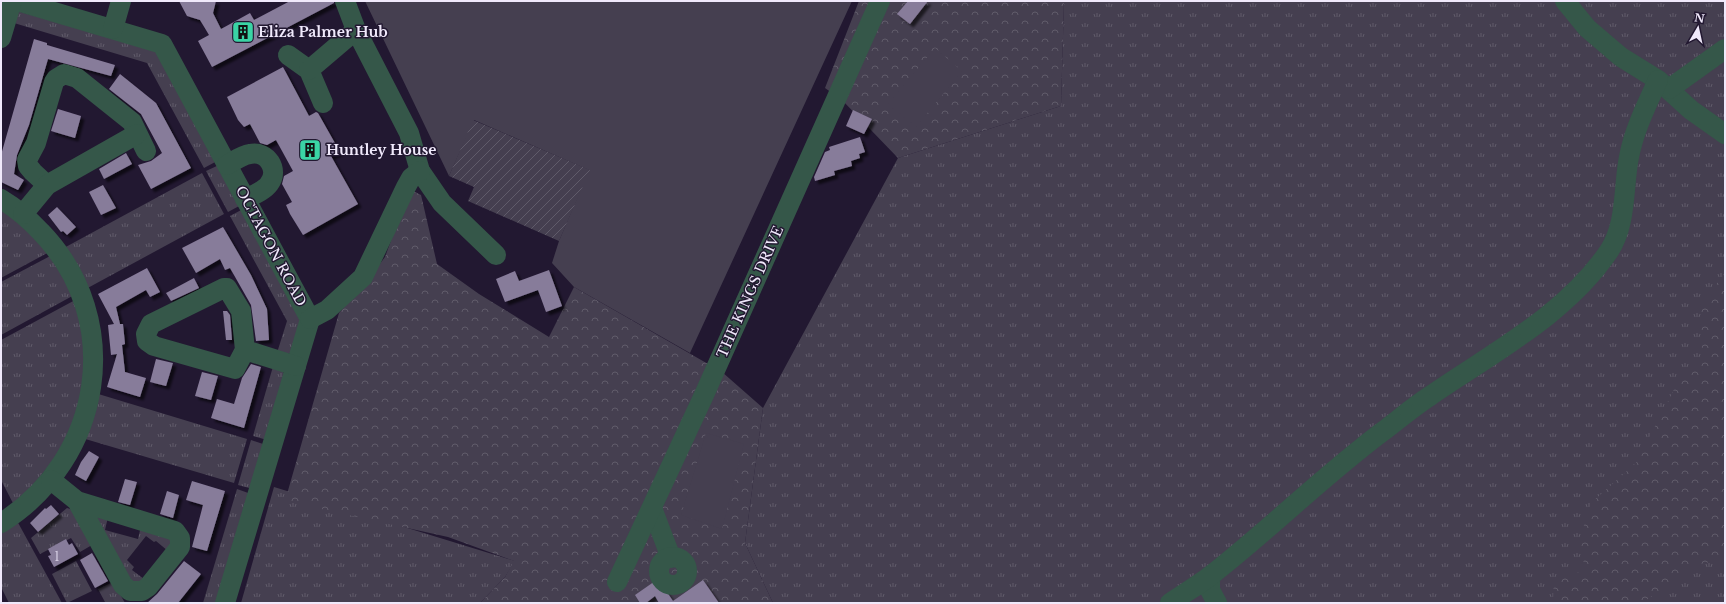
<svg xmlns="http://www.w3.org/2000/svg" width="1726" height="604" font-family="'Libre Baskerville',serif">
	<defs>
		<pattern id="grass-tufts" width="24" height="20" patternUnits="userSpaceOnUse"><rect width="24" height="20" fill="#453f50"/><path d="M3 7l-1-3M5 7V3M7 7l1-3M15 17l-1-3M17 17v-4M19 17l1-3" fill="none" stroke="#605b6a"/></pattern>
		<pattern id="forest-crowns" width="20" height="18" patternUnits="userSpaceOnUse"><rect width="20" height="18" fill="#453f50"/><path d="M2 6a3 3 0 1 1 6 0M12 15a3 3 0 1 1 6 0" fill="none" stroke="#605b6a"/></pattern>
		<pattern id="garden-furrows" width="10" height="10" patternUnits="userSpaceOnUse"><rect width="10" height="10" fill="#453f50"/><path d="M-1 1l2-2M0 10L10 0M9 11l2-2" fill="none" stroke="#605b6a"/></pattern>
		<filter id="shadow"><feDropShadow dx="3.5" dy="3.5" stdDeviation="1" flood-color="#0009"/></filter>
	</defs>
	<rect width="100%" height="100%" fill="#221831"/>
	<!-- grass -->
	<g fill="url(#grass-tufts)">
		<path d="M 1064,1 L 1725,1 L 1725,603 L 773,603 L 745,543 L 763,408 L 898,158 L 1061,106 Z"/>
		<path d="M 17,11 L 157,50 L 217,161 L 204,168 L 147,63 L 14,23 Z"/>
		<path d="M 219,165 L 241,205 L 228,212 L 206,171 Z"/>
		<path d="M 202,173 L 224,214 L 84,290 L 62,249 Z"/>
		<path d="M 1,205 L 51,251 L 1,278 Z"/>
		<path d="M 243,209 L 303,320 L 292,353 L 276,356 L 287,321 L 230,216 Z"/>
		<path d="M 54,254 L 76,294 L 1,335 L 1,282 Z"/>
		<path d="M 77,299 L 88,363 L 70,440 L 15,507 L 1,480 L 1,340 Z"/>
		<path d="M 274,363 L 285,374 L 267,440 L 253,436 Z"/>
		<path d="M 95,393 L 247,439 L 234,483 L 82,438 Z"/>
		<path d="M 251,440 L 266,445 L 253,489 L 238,485 Z"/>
		<path d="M 274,487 L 515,561 L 505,577 L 480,603 L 241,603 Z"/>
		<path d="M 237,489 L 251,494 L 218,603 L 203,603 Z"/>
		<path d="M 67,508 L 73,510 L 92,545 L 80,552 L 71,538 L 40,554 L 31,538 Z"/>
		<path d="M 88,510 L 108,517 L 105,530 L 138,539 L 141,526 L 173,534 L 168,551 L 156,541 L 154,542 L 146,536 L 127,560 L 134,567 L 132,570 L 144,579 L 136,588 Z"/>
		<path d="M 16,519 L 62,603 L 9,603 L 1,587 L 1,529 Z"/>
		<path d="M 76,561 L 92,591 L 67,603 L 52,574 Z"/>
		<path d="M 113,582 L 125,603 L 104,603 L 105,602 L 98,589 Z"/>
	</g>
	<!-- forest -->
	<g fill="url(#forest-crowns)">
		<path d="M 859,1 L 1064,1 L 1061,106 L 898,158 L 842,100 L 825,88 Z"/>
		<path d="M 413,191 L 421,195 L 437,264 L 479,294 L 549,337 L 574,287 L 722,372 L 763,408 L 745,543 L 773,603 L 480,603 L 505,577 L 514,561 L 448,537 L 285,501 L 339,313 L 367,281 L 385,257 L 407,197 Z"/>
		<path d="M 1725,273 L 1725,559 L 1696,565 L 1642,603 L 1553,603 L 1554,578 L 1585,571 L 1580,538 L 1591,503 L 1636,463 L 1680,378 L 1702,361 L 1701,304 Z"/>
	</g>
	<!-- park -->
	<g fill="#453f50">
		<path d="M 365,1 L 852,1 L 690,353 L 574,287 L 552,263 L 559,241 L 589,170 L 474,120 L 449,176 Z"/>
		<path d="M 935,48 L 962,71 L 916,127 L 888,104 Z"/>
		<path d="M 706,433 L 744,444 L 722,529 L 681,515 Z"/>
	</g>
	<!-- garden -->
	<path fill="url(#garden-furrows)" d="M 473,120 L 590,170 L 559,241 L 468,201 L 474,187 L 449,176 Z"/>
	<!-- building -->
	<g fill="#877b9a" filter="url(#shadow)">
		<path d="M 179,1 L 216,1 L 213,13 L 221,29 L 250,13 L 254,20 L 290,1 L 334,1 L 334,3 L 212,67 L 198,41 L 209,35 L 200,20 L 187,16 Z"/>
		<path d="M 908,1 L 928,1 L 910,24 L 897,14 Z"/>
		<path d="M 34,39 L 47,43 L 47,45 L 115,65 L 111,76 L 48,59 L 29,125 L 17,155 L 14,174 L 24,180 L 18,190 L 1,182 L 1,155 Z"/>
		<path d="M 283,67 L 309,116 L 316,112 L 318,113 L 340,152 L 331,156 L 358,204 L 303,235 L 290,214 L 286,205 L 292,202 L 282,184 L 284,176 L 293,171 L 276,140 L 267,145 L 260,143 L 250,124 L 244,127 L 238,120 L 227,97 Z"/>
		<path d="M 120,74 L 156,103 L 191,168 L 151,189 L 138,165 L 151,161 L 162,153 L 141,114 L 109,89 Z"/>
		<path d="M 58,109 L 81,116 L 75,138 L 51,131 Z"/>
		<path d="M 853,110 L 872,119 L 864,134 L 846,126 Z"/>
		<path d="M 860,137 L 865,152 L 859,154 L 860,158 L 851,161 L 852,166 L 834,171 L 835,175 L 815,181 L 814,177 L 825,152 L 830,150 L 829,147 Z"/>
		<path d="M 126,153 L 132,164 L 104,179 L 99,169 Z"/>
		<path d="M 103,185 L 116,208 L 101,215 L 89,192 Z"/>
		<path d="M 57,207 L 76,227 L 67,235 L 63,231 L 61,232 L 48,215 Z"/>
		<path d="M 223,227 L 251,275 L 267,309 L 269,340 L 256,341 L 251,305 L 230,268 L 225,270 L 220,259 L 196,273 L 182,248 Z"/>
		<path d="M 147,268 L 160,292 L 150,297 L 146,290 L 116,307 L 120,324 L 123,324 L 125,344 L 122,345 L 125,372 L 146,378 L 140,397 L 107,387 L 117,354 L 111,355 L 108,325 L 114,324 L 98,294 Z"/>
		<path d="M 549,270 L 562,306 L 546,312 L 538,290 L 505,302 L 496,279 L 515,271 L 519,281 Z"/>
		<path d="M 194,278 L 199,288 L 171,301 L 166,293 Z"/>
		<path d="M 223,311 L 227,311 L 230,315 L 232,340 L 226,340 Z"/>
		<path d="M 156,359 L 173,363 L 166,386 L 150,382 Z"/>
		<path d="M 251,364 L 261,367 L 244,428 L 211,418 L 217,399 L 234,404 L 242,378 Z"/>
		<path d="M 202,372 L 218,376 L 211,400 L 195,396 Z"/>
		<path d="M 89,451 L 99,457 L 86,481 L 75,475 L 81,462 Z"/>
		<path d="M 125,479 L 137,482 L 130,505 L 118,502 Z"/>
		<path d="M 192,481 L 225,491 L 207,551 L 192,547 L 203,505 L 186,500 Z"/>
		<path d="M 167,491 L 179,495 L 173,518 L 160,514 Z"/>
		<path d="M 51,505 L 59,514 L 38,532 L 30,523 L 45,508 L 46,509 Z"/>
		<path d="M 66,539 L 69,545 L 72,543 L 78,554 L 54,567 L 48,556 L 51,555 L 48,549 Z"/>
		<path d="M 92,553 L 108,581 L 95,588 L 80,560 Z"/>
		<path d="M 184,561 L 201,574 L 178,603 L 147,603 L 157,594 Z"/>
		<path d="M 658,579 L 673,601 L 703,580 L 719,603 L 659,603 L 655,596 L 646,603 L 640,603 L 635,595 Z"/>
	</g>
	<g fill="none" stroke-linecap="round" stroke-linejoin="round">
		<!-- minor -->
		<g stroke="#355749" stroke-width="20">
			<path d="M 17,1 L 162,44 L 310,319 L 225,603"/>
			<path d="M 345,1 L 356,30 L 409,133 L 420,171 L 442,203 L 496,255"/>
			<path d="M 1565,1 L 1587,28 L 1621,57 L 1658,80 L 1691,110 L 1725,134"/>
			<path d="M 113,29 L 121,1"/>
			<path d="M 1,38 L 12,1"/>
			<path d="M 288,55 L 309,70 L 323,103"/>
			<path d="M 309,70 L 356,30"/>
			<path d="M 1669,89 L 1725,49"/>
			<path d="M 227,165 C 234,161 242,155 250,154 C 267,150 280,170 269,184 C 264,191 253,195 245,199"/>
			<path d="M 47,185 L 33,172 L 28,166 L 27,160 L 36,143 L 54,82 L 56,79 L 64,74 L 77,78 L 132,122 L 146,151"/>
			<path d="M 1,199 C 16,208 29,219 41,232 C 126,320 103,459 1,523"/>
			<path d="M 23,214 L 47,185 L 137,134"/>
			<path d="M 310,319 L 327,310 L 363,277 L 406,187 L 411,178 L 420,171"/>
			<path d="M 245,350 L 235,369 L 154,346 L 147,341 L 146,334 L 151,324 L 224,288 L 227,288 L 241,311 L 245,350 L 296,366"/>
			<path d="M 51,480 L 77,501 L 175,531 L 180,538 L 180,547 L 148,587 L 142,591 L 130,591 L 123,585 L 77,501"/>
			<path d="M 652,508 L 671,558"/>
			<circle cx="673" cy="571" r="14"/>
			<path d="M 1210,576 L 1210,590 L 1217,603"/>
			<path d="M 617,582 L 704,395 L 880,1"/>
			<path d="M 1170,603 C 1183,594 1197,586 1210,576 C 1269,530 1322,477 1382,432 C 1398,420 1413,407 1430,396 C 1492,353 1566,315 1609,251 C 1627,224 1623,187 1629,157 C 1634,130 1647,104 1658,80"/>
		</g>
	</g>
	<!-- icons -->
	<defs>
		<g id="building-square" transform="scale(1.15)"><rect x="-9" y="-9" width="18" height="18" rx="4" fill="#3ad4a5" stroke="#221831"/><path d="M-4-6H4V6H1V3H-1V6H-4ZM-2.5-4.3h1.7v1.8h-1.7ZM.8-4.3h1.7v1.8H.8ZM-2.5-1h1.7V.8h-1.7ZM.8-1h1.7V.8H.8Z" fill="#111"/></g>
	</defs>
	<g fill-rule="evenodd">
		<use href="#building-square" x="243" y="32"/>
		<use href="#building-square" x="310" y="150"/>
	</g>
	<g text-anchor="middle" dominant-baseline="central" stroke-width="3" stroke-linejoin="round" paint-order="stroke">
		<!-- number labels -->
		<g font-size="12" fill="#d6cee3">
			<text x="57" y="556">1</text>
		</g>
		<!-- poi labels -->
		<g font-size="14" font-weight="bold" fill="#f0e9fb" stroke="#221831" text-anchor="start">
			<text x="258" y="32">Eliza Palmer Hub</text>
			<text x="326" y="150">Huntley House</text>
		</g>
		<!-- street labels -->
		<g font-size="14" fill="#f0e9fb" stroke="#221831">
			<text transform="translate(271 246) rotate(62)">OCTAGON ROAD</text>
			<text transform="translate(750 292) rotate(-66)">THE KINGS DRIVE</text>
		</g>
	</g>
	<!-- border -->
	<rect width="1726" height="604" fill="none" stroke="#f0e9fb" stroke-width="4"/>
	<!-- north arrow -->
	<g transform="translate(1698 28) rotate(9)" stroke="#221831" stroke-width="3" paint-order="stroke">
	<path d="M0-3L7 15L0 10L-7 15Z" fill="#f0e9fb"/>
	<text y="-6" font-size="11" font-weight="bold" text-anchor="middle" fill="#f0e9fb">N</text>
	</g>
</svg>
